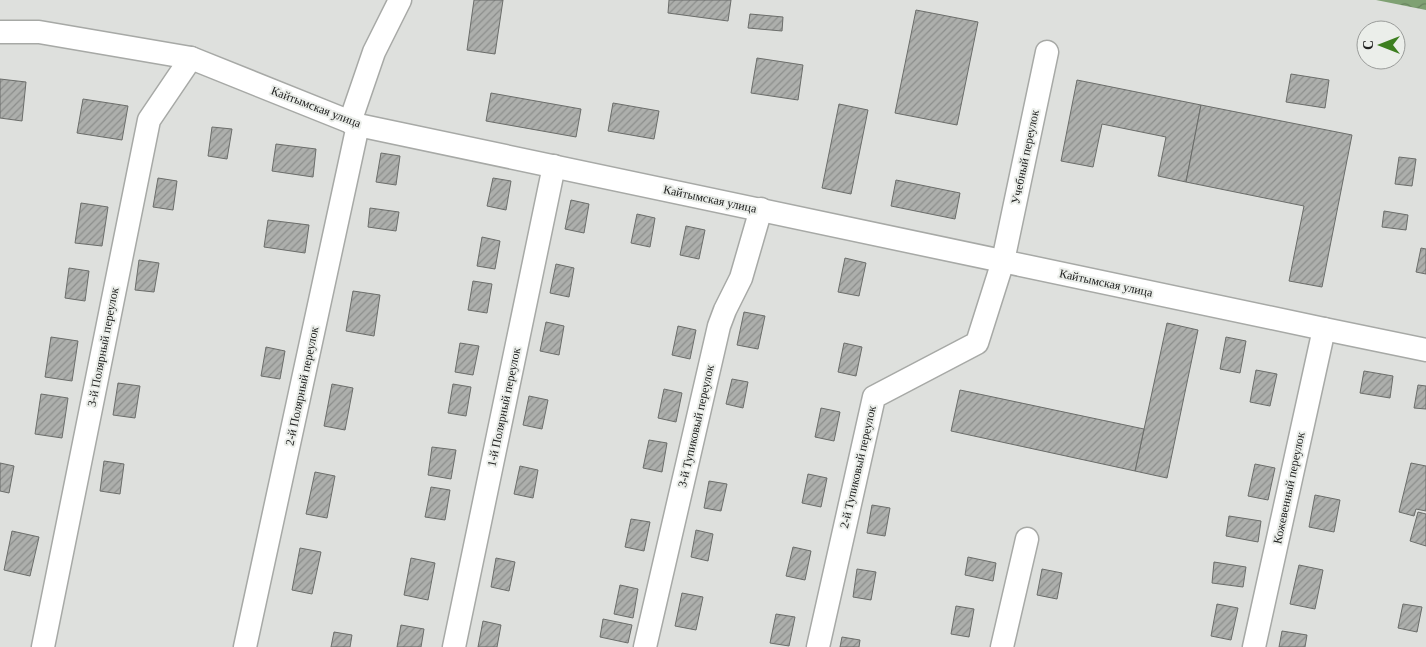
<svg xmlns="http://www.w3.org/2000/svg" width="1426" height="647" font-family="Georgia,serif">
	<defs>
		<pattern id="water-waves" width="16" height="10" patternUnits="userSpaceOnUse" patternTransform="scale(1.25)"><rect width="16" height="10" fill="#7fa173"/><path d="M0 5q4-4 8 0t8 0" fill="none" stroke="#68835e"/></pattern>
		<pattern id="building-hatch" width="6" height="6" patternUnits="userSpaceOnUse" patternTransform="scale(1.25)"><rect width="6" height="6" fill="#adafac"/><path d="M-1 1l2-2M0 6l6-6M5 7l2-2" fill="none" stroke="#8c8e8c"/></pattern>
	</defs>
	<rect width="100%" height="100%" fill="#dee0dd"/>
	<!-- water -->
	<path fill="url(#water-waves)" d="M 1376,0 L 1426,0 L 1426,10 Z"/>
	<!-- building -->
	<g fill="url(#building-hatch)" stroke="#6b6d6a">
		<path d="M 474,0 L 503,0 L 495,54 L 467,50 Z"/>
		<path d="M 669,0 L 731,0 L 728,21 L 668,13 Z"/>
		<path d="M 916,10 L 978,22 L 957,125 L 895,113 Z"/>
		<path d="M 750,14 L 783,17 L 782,31 L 748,28 Z"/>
		<path d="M 757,58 L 803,65 L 798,100 L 751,93 Z"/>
		<path d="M 1291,74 L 1329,80 L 1325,108 L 1286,102 Z"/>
		<path d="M 0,79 L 26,82 L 22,121 L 0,118 Z"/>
		<path d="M 1077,80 L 1201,105 L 1186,182 L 1158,176 L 1166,137 L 1102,124 L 1093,167 L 1061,161 Z"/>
		<path d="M 491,93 L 581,109 L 576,137 L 486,121 Z"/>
		<path d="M 83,99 L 128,106 L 122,140 L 77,133 Z"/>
		<path d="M 613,103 L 659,111 L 654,139 L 608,131 Z"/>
		<path d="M 839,104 L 868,110 L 851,194 L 822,188 Z"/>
		<path d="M 1201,105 L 1352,135 L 1322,287 L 1289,281 L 1304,206 L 1186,182 Z"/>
		<path d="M 212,127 L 232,129 L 227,159 L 208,156 Z"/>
		<path d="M 276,144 L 316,149 L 313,177 L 272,171 Z"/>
		<path d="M 381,153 L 400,156 L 396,185 L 376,182 Z"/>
		<path d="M 1399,157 L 1416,159 L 1412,186 L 1395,184 Z"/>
		<path d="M 158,178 L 177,181 L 173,210 L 153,207 Z"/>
		<path d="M 493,178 L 511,181 L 506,210 L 487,206 Z"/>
		<path d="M 896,180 L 960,193 L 955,219 L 891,206 Z"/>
		<path d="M 571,200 L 589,204 L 584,233 L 565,229 Z"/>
		<path d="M 81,203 L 108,207 L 102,246 L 75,243 Z"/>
		<path d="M 370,208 L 399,212 L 396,231 L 368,227 Z"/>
		<path d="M 1384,211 L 1408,215 L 1406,230 L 1382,227 Z"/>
		<path d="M 637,214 L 655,218 L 650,247 L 631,243 Z"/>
		<path d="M 268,220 L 309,225 L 305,253 L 264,247 Z"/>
		<path d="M 686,226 L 705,230 L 699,259 L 680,255 Z"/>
		<path d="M 482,237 L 500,241 L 495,269 L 477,266 Z"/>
		<path d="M 1421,248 L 1426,249 L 1426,274 L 1416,272 Z"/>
		<path d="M 845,258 L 866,263 L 859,296 L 838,292 Z"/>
		<path d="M 139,260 L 159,263 L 154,292 L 135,290 Z"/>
		<path d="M 556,264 L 574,268 L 569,297 L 550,293 Z"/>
		<path d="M 69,268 L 89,271 L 85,301 L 65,298 Z"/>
		<path d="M 473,281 L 492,284 L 487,313 L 468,310 Z"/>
		<path d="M 353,291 L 380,295 L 374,336 L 346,331 Z"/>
		<path d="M 744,312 L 765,316 L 758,349 L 737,345 Z"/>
		<path d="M 546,322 L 564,326 L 559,355 L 540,351 Z"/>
		<path d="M 1167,323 L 1198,330 L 1167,478 L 1135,471 Z"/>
		<path d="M 678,326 L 696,330 L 690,359 L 672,355 Z"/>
		<path d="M 51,337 L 78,341 L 72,381 L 45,377 Z"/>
		<path d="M 1226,337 L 1246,341 L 1240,373 L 1220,369 Z"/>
		<path d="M 460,343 L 479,346 L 473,375 L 455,372 Z"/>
		<path d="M 844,343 L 862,347 L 856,376 L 838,372 Z"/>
		<path d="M 266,347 L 285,351 L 280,379 L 261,376 Z"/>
		<path d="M 1256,370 L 1277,374 L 1270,406 L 1250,402 Z"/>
		<path d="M 1364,371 L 1393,376 L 1390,398 L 1360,393 Z"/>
		<path d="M 732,379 L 748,382 L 743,408 L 726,404 Z"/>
		<path d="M 118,383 L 140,386 L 135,418 L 113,415 Z"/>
		<path d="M 332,384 L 353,388 L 345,430 L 324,426 Z"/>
		<path d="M 453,384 L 471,387 L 466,416 L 448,413 Z"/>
		<path d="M 1418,385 L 1426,386 L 1426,409 L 1414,408 Z"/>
		<path d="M 664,389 L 682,393 L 676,422 L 658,418 Z"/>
		<path d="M 960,390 L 1144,429 L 1135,471 L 951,431 Z"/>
		<path d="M 41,394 L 68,398 L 62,438 L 35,434 Z"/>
		<path d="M 529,396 L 548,400 L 542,429 L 523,425 Z"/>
		<path d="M 821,408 L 840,412 L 834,441 L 815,437 Z"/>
		<path d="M 649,440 L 667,443 L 662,472 L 643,468 Z"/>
		<path d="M 432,447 L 456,450 L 451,479 L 428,475 Z"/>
		<path d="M 104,461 L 124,464 L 120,494 L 100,491 Z"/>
		<path d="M 0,463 L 14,466 L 9,493 L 0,491 Z"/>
		<path d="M 1411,463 L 1426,466 L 1426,511 L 1416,509 L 1414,516 L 1399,512 Z"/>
		<path d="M 1255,464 L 1275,468 L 1268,500 L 1248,496 Z"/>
		<path d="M 520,466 L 538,470 L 533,498 L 514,494 Z"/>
		<path d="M 315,472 L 335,476 L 327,518 L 306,514 Z"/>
		<path d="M 808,474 L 827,478 L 821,507 L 802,503 Z"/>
		<path d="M 709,481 L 727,484 L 721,511 L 704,508 Z"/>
		<path d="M 431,487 L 450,490 L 445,520 L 425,517 Z"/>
		<path d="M 1315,495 L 1340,500 L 1334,532 L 1309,527 Z"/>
		<path d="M 872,505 L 890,508 L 885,536 L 867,533 Z"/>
		<path d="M 1418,512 L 1426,514 L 1426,546 L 1410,541 Z"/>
		<path d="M 1229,516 L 1261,521 L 1258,542 L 1226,536 Z"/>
		<path d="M 631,519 L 650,522 L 644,551 L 625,547 Z"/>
		<path d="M 696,530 L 713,534 L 708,561 L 691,557 Z"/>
		<path d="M 12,531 L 39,537 L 30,576 L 4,570 Z"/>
		<path d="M 793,547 L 811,551 L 805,580 L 786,576 Z"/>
		<path d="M 300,548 L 321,552 L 312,594 L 292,590 Z"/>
		<path d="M 968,557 L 996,563 L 993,581 L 965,575 Z"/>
		<path d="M 411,558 L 435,563 L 428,600 L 404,595 Z"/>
		<path d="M 496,558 L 515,562 L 509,591 L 491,587 Z"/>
		<path d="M 1214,562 L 1246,567 L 1243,587 L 1212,583 Z"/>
		<path d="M 1299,565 L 1323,570 L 1315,609 L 1290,604 Z"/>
		<path d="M 857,569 L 876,572 L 871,600 L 853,597 Z"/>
		<path d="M 1042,569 L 1062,573 L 1057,599 L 1037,595 Z"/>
		<path d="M 620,585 L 638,589 L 633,618 L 614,614 Z"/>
		<path d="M 682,593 L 703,597 L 696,630 L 675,626 Z"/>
		<path d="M 1217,604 L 1238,608 L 1231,640 L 1211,636 Z"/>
		<path d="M 1403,604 L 1422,607 L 1417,632 L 1398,628 Z"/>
		<path d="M 956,606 L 974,609 L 969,637 L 951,634 Z"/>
		<path d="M 776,614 L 795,617 L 789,646 L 770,643 Z"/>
		<path d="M 603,619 L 632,625 L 628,643 L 600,637 Z"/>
		<path d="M 483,621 L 501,625 L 497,647 L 478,647 Z"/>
		<path d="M 401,625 L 424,629 L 421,647 L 397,647 Z"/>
		<path d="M 1282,631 L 1307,635 L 1305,647 L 1279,647 Z"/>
		<path d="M 334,632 L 352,635 L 350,647 L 331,647 Z"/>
		<path d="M 842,637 L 860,640 L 859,647 L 840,647 Z"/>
	</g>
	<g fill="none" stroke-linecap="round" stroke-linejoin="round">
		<!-- minor casing -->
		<g stroke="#a7a9a6" stroke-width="25">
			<g id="minor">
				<path d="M 0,32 L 39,32 L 191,58 L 358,125 L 1324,329 L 1426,350"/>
				<path d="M 350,122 L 374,52 L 400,0"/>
				<path d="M 43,647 L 149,120 L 191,58"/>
				<path d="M 245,647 L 358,125"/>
				<path d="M 454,647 L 554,166"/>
				<path d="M 645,647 L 719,326 L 725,310 L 741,278 L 761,209"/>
				<path d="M 818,647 L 874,397 L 977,343 L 1003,261 L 1047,52"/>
				<path d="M 1002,647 L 1027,539"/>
				<path d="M 1254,647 L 1324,329"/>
			</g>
		</g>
		<!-- minor -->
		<use href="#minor" stroke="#fff" stroke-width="22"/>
	</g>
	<g text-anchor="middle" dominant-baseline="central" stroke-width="4" stroke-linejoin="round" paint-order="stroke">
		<!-- street labels -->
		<g font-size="12" fill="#212221" stroke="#ebeeea">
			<text transform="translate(316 107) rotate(21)">Кайтымская улица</text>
			<text transform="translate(1025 157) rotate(-78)">Учебный переулок</text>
			<text transform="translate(710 199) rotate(12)">Кайтымская улица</text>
			<text transform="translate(1106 283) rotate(12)">Кайтымская улица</text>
			<text transform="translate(103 347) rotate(-79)">3-й Полярный переулок</text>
			<text transform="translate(302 386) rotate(-78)">2-й Полярный переулок</text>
			<text transform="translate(504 407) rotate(-78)">1-й Полярный переулок</text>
			<text transform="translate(696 426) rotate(-77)">3-й Тупиковый переулок</text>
			<text transform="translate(858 467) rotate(-77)">2-й Тупиковый переулок</text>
			<text transform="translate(1289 488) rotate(-78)">Кожевенный переулок</text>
		</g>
	</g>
	<!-- north arrow -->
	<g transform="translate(1381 45) rotate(270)"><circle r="24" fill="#ebeeea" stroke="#9a9c9a"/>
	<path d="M0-4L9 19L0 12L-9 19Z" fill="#3d7f20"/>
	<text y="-8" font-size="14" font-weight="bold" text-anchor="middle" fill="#212221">С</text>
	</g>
</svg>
